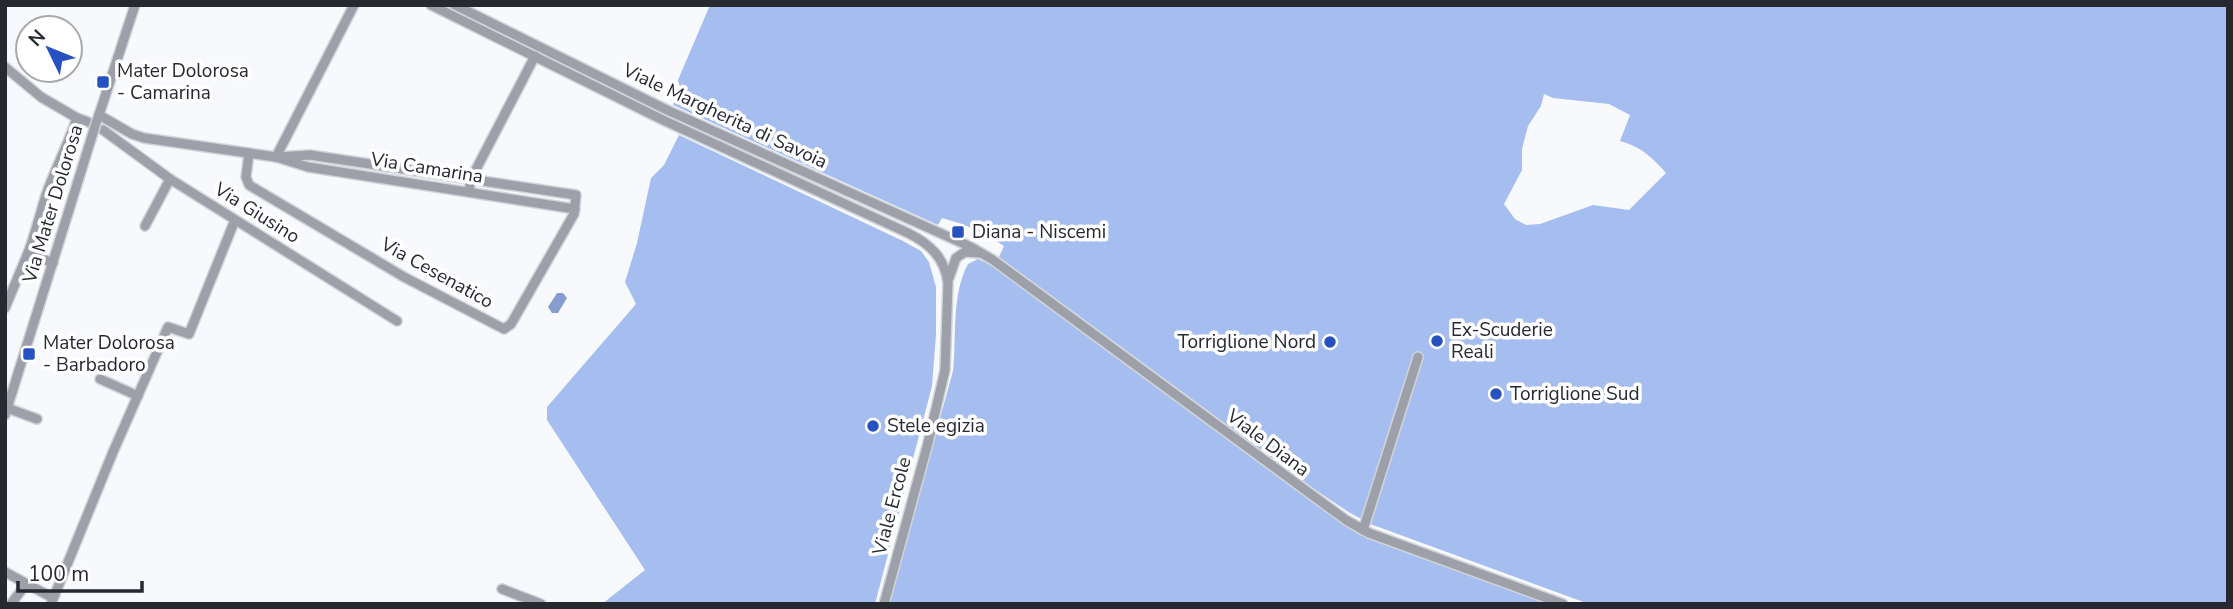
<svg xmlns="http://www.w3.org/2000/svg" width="2233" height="609" font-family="'Nunito Sans',sans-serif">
	<rect width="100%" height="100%" fill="#f7f9fd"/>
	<!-- forest -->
	<g fill="#a6beef" fill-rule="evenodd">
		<path d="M 710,5 L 2228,5 L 2228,604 L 1589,604 L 1373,525 L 1350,513 L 1317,491 L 999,257 L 1004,246 C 985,233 965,224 942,218 L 938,225 L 673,105 L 680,87 L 678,80 ZM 1544,94 L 1553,98 L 1609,104 L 1630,115 L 1620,141 C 1640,146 1653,158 1666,173 L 1629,210 L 1593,205 L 1540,224 L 1526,225 L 1515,219 L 1504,204 L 1522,170 L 1522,149 L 1528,126 L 1541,106 Z"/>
		<path d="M 679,135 L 903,241 L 921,251 L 929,262 L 936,287 L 936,335 L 932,386 L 875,604 L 602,604 L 645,570 L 547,420 L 547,407 L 636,304 L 625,282 L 637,243 L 651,178 L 664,165 Z"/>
		<path d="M 978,259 L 997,268 L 1344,525 L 1368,538 L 1550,604 L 889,604 L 953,371 C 957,335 951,296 968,264 Z"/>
	</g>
	<!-- water -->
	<path fill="#869dcd" d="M 557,293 L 563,293 L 567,298 L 558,313 L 552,313 L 548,307 Z"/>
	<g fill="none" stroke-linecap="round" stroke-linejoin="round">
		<!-- minor casing -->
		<g stroke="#d1d4d8" stroke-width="12">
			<g id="minor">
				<path d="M 431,5 L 663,120 L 908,233 C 930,244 945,258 948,283 L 945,370 L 928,443 L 884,604"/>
				<path d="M 455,5 L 667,110 L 971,247 L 993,260 L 1346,520 L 1369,533 L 1563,604"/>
				<path d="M 5,67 L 41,97 L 77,118 C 68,145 55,169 46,195 C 40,214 35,235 28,253 L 53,263"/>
				<path d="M 99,115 L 132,134 L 144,138 L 276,157 L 308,167 L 575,209"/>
				<path d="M 77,118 L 88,122"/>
				<path d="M 98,118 L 135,5"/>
				<path d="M 103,130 L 170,179 L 397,321"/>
				<path d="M 249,153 L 246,177 L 249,185 L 404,277 L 504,329 L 511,324 L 574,214 L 576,195 L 310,155 L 276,157"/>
				<path d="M 276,157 L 354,5"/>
				<path d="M 469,192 L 471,179 L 535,56"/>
				<path d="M 145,226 L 170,179"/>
				<path d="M 949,278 L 956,258 L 965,252 L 978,253"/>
				<path d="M 5,308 L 28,253"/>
				<path d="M 100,379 L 138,396"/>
				<path d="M 7,408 L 37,419"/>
				<path d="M 5,415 L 60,239"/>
				<path d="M 1363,530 L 1418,357"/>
				<path d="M 5,572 L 53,598"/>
				<path d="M 502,589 L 541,604"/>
				<path d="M 11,604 L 23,588 L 31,586"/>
				<path d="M 51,604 L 113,452 L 168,327 L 189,334 L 235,220"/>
			</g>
		</g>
		<!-- minor -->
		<use href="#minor" stroke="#9da0a8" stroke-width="9"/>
		<!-- minor-bridge casing -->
		<g stroke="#d1d4d8" stroke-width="12" stroke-linecap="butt">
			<path id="minor-bridge" d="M 60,239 L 97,120"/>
		</g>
		<!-- minor-bridge -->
		<use href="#minor-bridge" stroke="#9da0a8" stroke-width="9"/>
	</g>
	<!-- markers -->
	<g fill="#2751c0" stroke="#fff" stroke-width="2.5">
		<rect x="96" y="75" width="14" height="14" rx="3.5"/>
		<rect x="951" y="225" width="14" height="14" rx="3.5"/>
		<circle cx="1437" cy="341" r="7"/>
		<circle cx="1330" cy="342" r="7"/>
		<rect x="22" y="347" width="14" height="14" rx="3.5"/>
		<circle cx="1496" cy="394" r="7"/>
		<circle cx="873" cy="426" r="7"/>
	</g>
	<g text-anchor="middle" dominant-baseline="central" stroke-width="7" stroke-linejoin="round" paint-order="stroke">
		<!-- poi labels -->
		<g font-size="19" fill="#262930" stroke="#fff" text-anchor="start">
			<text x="117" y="71">Mater Dolorosa<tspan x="117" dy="22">- Camarina</tspan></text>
			<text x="972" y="232">Diana - Niscemi</text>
			<text x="1451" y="330">Ex-Scuderie<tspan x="1451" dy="22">Reali</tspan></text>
			<text x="1316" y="342" text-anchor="end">Torriglione Nord</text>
			<text x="43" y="343">Mater Dolorosa<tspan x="43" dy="22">- Barbadoro</tspan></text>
			<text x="1510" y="394">Torriglione Sud</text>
			<text x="887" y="426">Stele egizia</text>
		</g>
		<!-- street labels -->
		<g font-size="19" fill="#262930" stroke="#fff">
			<text transform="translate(725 116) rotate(25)">Viale Margherita di Savoia</text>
			<text transform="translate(427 168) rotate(9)">Via Camarina</text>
			<text transform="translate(53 204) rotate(-73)">Via Mater Dolorosa</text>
			<text transform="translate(257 213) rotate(32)">Via Giusino</text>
			<text transform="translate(437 273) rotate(29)">Via Cesenatico</text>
			<text transform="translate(1268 443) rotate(37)">Viale Diana</text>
			<text transform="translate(892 506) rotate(-75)">Viale Ercole</text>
		</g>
	</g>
	<!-- border -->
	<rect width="2233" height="609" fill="none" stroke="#262930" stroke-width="14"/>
	<!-- north arrow -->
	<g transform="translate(49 49) rotate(313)"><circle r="33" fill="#ffffff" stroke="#a8a9ac" stroke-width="2"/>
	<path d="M0-5L12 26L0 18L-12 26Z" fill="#2751c0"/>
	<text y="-10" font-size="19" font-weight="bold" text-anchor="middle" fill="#262930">N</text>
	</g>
	<!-- scale -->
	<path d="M18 581v10h124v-10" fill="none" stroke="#262930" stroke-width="3.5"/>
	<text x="28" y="581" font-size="21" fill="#262930" stroke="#ffffff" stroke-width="5" paint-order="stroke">100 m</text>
</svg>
